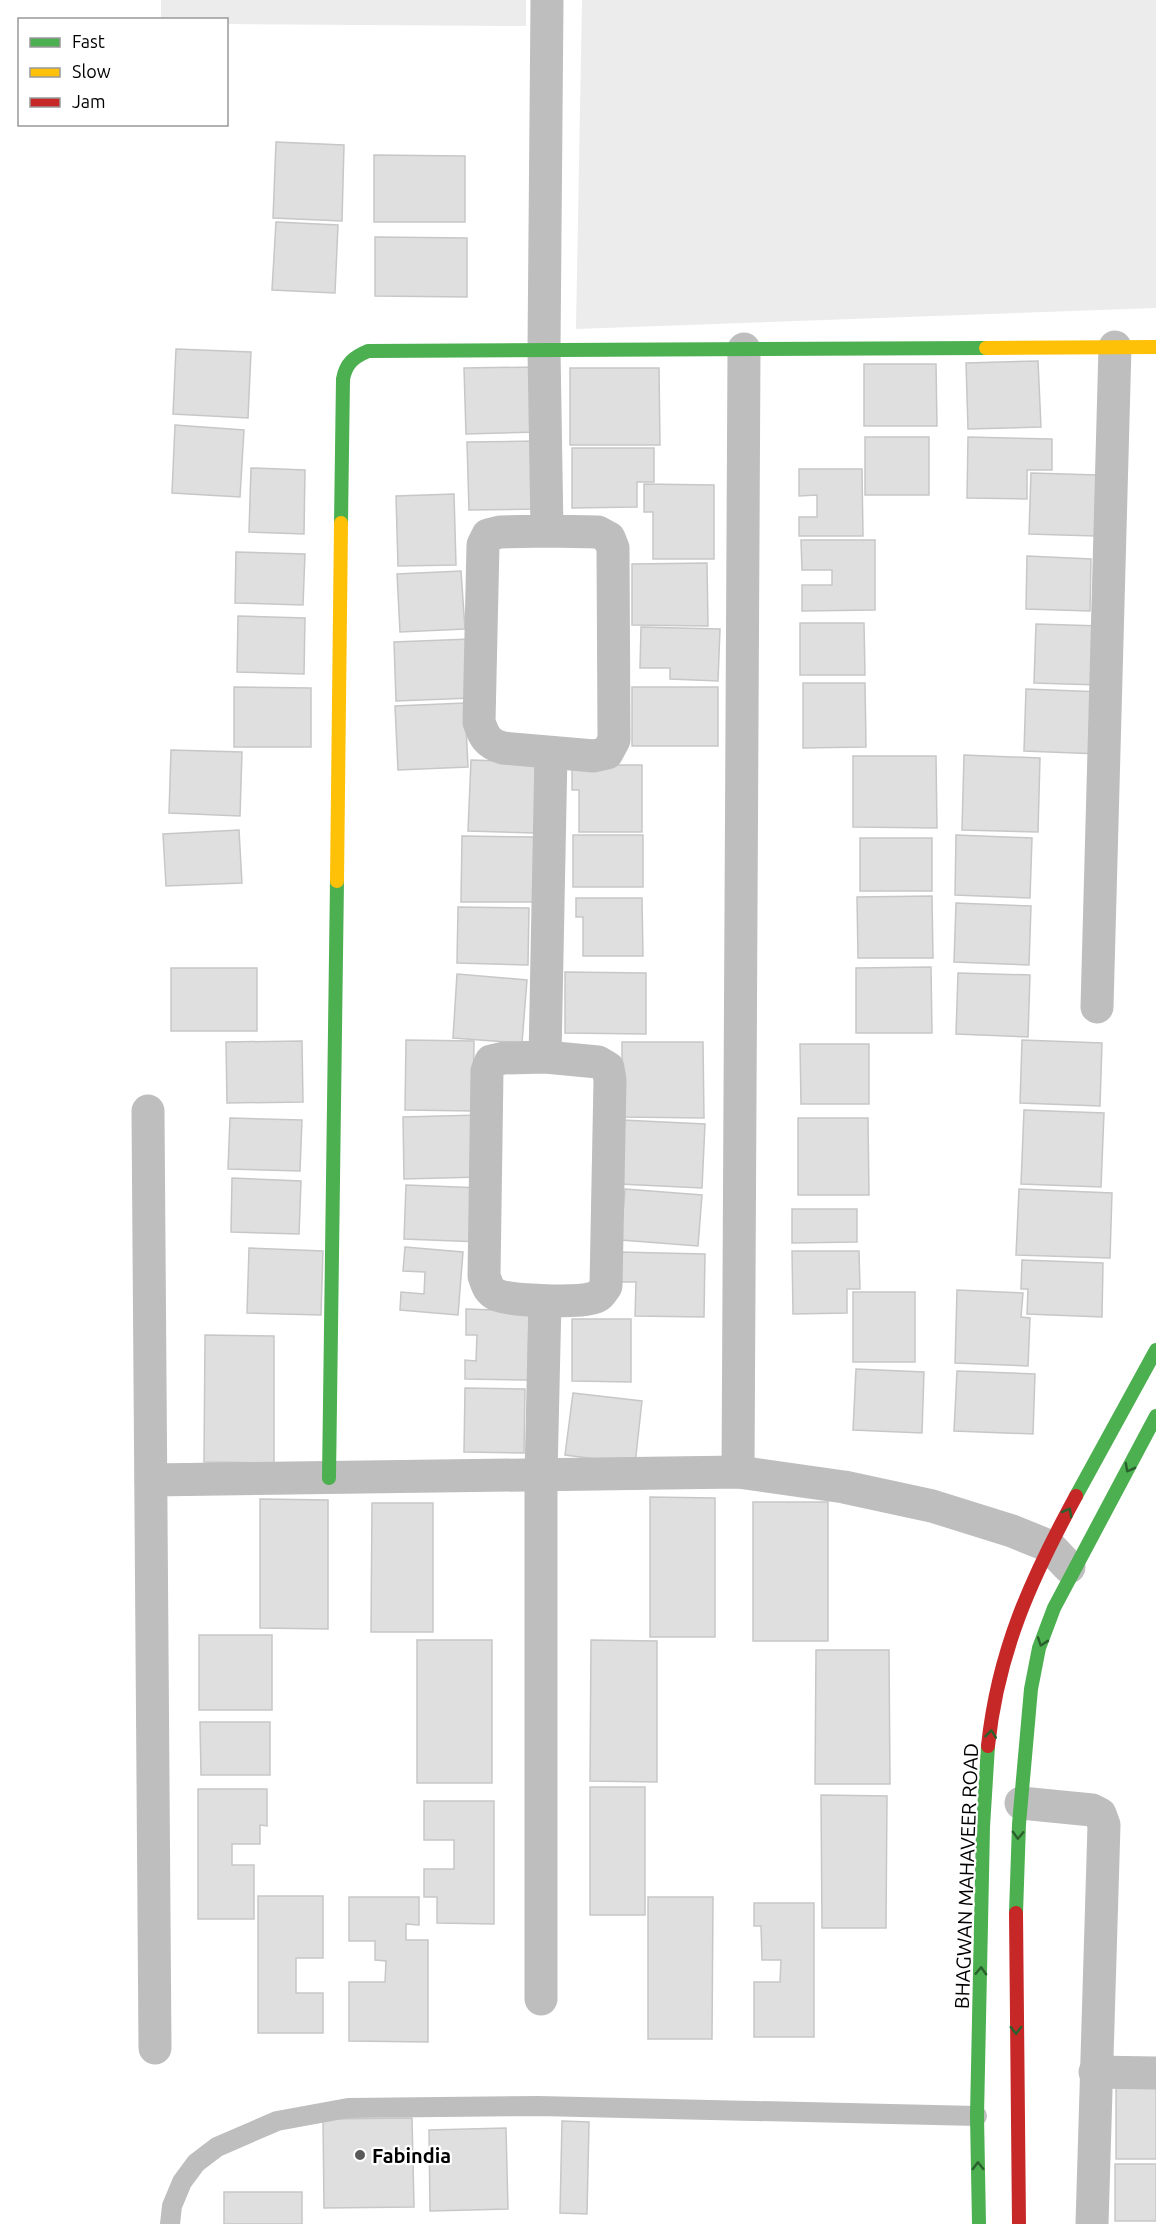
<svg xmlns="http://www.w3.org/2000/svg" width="1156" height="2224" font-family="Ubuntu,sans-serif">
	<rect width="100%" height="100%" fill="#fff"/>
	<!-- green -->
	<g fill="#ececec">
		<path d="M 161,0 L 526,0 L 526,26 L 227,24 L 226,20 L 161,19 Z"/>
		<path d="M 582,0 L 1156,0 L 1156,308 L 576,329 Z"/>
	</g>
	<!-- building -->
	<g fill="#dfdfdf" stroke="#c7c7c7" stroke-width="1.5">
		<path d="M 276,142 L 344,145 L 342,221 L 273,218 Z"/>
		<path d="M 374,155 L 465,156 L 465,222 L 374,222 Z"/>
		<path d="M 276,222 L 338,225 L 335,293 L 272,290 Z"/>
		<path d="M 375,237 L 467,238 L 467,297 L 375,296 Z"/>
		<path d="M 176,349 L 251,352 L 248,418 L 173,414 Z"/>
		<path d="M 1038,361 L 1041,427 L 968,429 L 966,363 Z"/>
		<path d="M 864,364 L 936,364 L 937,426 L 864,426 Z"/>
		<path d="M 537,367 L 538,432 L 466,434 L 464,368 Z"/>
		<path d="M 570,368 L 659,368 L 660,445 L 570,445 Z"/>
		<path d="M 175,425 L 244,430 L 240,497 L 172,493 Z"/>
		<rect x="865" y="437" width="64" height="58"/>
		<path d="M 968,437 L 1052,439 L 1052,470 L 1027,470 L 1027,499 L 967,498 Z"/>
		<path d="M 536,441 L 537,509 L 469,510 L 467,442 Z"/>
		<path d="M 572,448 L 654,448 L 654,482 L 637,482 L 637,507 L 572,508 Z"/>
		<path d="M 251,468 L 305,470 L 304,534 L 249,532 Z"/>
		<path d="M 799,469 L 862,469 L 863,536 L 799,536 L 799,517 L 817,517 L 817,495 L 799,496 Z"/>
		<path d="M 1031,473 L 1097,475 L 1095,536 L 1029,534 Z"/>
		<path d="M 644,484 L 714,485 L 714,559 L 653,559 L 653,512 L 644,512 Z"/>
		<path d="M 454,494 L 456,565 L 398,566 L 396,496 Z"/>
		<path d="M 801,540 L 875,540 L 875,610 L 802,611 L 802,585 L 832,585 L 832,570 L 802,570 Z"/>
		<path d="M 236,552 L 305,554 L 303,605 L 235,603 Z"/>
		<path d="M 1027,556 L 1091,559 L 1090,611 L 1026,609 Z"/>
		<path d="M 707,563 L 708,626 L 632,625 L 632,564 Z"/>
		<path d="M 461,571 L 465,629 L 400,632 L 397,574 Z"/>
		<path d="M 238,616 L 305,618 L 304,674 L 237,672 Z"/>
		<path d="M 800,623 L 864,623 L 865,675 L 800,675 Z"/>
		<path d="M 1036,624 L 1101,626 L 1099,685 L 1034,683 Z"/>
		<path d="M 641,627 L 720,629 L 718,681 L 670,679 L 670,668 L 640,668 Z"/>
		<path d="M 470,639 L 472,698 L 396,701 L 394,642 Z"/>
		<path d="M 803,683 L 865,683 L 866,747 L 803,748 Z"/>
		<path d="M 234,687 L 311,688 L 311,747 L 234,747 Z"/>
		<rect x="632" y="687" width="86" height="59"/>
		<path d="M 1026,689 L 1102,692 L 1100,754 L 1024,751 Z"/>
		<path d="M 465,703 L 468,767 L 398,770 L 395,706 Z"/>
		<path d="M 171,750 L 242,752 L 240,816 L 169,813 Z"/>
		<path d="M 964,755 L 1040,758 L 1038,832 L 962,830 Z"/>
		<path d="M 853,756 L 936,756 L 937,828 L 853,827 Z"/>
		<path d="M 471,760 L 537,762 L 535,833 L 468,831 Z"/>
		<path d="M 572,765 L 642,765 L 642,832 L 579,832 L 579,790 L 572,790 Z"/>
		<path d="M 239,830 L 242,883 L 166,886 L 163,834 Z"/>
		<rect x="573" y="835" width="70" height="52"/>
		<path d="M 956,835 L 1032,838 L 1030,898 L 955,895 Z"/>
		<path d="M 462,836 L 534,837 L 534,902 L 461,902 Z"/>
		<rect x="860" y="838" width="72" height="53"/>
		<path d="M 932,896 L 933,958 L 858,958 L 857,897 Z"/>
		<path d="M 576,898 L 642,898 L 643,956 L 583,956 L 583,917 L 576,917 Z"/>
		<path d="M 956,903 L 1031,906 L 1029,965 L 954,962 Z"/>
		<path d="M 458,907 L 529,908 L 528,965 L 457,963 Z"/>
		<path d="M 931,967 L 932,1033 L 856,1033 L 856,968 Z"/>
		<rect x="171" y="968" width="86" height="63"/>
		<path d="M 565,972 L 646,973 L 646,1034 L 565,1033 Z"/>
		<path d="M 958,973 L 1030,975 L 1028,1037 L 956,1034 Z"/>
		<path d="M 457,974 L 527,980 L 522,1043 L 453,1038 Z"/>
		<path d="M 406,1040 L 474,1041 L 473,1111 L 405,1110 Z"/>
		<path d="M 1022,1040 L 1102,1043 L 1100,1106 L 1020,1103 Z"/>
		<path d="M 302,1041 L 303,1102 L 227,1103 L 226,1042 Z"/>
		<path d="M 622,1042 L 703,1042 L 704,1118 L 622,1117 Z"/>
		<path d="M 800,1044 L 869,1044 L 869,1104 L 801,1104 Z"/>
		<path d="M 1024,1110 L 1104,1113 L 1101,1187 L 1021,1184 Z"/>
		<path d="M 480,1115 L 481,1177 L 404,1179 L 403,1117 Z"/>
		<path d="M 230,1118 L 302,1120 L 300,1171 L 228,1169 Z"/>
		<path d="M 798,1118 L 868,1118 L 869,1195 L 798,1195 Z"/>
		<path d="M 622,1120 L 705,1124 L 702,1188 L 619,1184 Z"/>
		<path d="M 232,1178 L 301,1181 L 299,1234 L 231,1232 Z"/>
		<path d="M 406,1185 L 482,1188 L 481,1242 L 404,1239 Z"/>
		<path d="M 625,1189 L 702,1195 L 698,1246 L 621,1240 Z"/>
		<path d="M 1019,1189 L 1112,1193 L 1110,1258 L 1016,1255 Z"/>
		<path d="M 792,1209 L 857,1209 L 857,1242 L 792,1243 Z"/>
		<path d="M 405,1247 L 463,1252 L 458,1315 L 400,1310 L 401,1292 L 424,1294 L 425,1272 L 403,1271 Z"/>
		<path d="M 249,1248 L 323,1251 L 321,1315 L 247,1313 Z"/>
		<path d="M 792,1251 L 859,1251 L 860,1289 L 847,1289 L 847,1313 L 793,1314 Z"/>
		<path d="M 618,1252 L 705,1254 L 704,1317 L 635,1316 L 636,1282 L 618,1282 Z"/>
		<path d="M 1022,1260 L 1103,1263 L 1102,1317 L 1027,1314 L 1028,1289 L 1021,1289 Z"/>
		<path d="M 957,1290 L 1023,1293 L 1021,1317 L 1030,1318 L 1028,1366 L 955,1363 Z"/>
		<rect x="853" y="1292" width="62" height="70"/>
		<path d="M 466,1309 L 529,1311 L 528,1380 L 465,1379 L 465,1360 L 476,1361 L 477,1335 L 466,1335 Z"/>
		<path d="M 572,1319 L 631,1319 L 631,1382 L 572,1381 Z"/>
		<path d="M 205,1335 L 274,1336 L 274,1463 L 204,1462 Z"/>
		<path d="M 856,1369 L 924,1372 L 922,1433 L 853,1430 Z"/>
		<path d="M 957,1371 L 1035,1374 L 1033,1434 L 954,1431 Z"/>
		<path d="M 465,1388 L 525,1389 L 524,1453 L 464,1452 Z"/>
		<path d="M 573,1393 L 642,1401 L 635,1464 L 565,1455 Z"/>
		<path d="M 650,1497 L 715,1498 L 715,1637 L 650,1637 Z"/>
		<path d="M 260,1499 L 328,1500 L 328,1629 L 260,1628 Z"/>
		<rect x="753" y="1502" width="75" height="139"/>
		<path d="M 372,1503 L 433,1503 L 433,1632 L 371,1632 Z"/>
		<rect x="199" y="1635" width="73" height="75"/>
		<rect x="417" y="1640" width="75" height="143"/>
		<path d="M 591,1640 L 657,1641 L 657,1782 L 590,1781 Z"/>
		<path d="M 816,1650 L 889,1650 L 890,1784 L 815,1784 Z"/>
		<path d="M 200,1722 L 270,1722 L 270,1775 L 201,1775 Z"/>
		<rect x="590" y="1787" width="55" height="128"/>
		<path d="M 198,1789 L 267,1789 L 267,1826 L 260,1825 L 260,1844 L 232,1844 L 232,1865 L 254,1865 L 254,1919 L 198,1919 Z"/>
		<path d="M 821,1795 L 887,1796 L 886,1928 L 822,1928 Z"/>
		<path d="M 424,1801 L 494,1801 L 494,1924 L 437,1923 L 437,1897 L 424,1897 L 424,1869 L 454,1869 L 454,1840 L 424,1840 Z"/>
		<path d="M 258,1896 L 323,1896 L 323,1958 L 296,1958 L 296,1993 L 323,1993 L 323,2033 L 258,2033 Z"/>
		<path d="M 349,1897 L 419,1897 L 419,1925 L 406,1924 L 406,1940 L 428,1940 L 428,2042 L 349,2041 L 349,1982 L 385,1982 L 386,1961 L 375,1960 L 375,1941 L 349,1941 Z"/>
		<path d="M 648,1897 L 713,1897 L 712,2039 L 648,2039 Z"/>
		<path d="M 754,1903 L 814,1903 L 814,2037 L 754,2037 L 754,1982 L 780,1982 L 781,1960 L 762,1960 L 761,1926 L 754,1926 Z"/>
		<path d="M 1156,2085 L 1156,2159 L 1116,2159 L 1116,2086 Z"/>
		<path d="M 412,2118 L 414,2207 L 324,2208 L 323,2119 Z"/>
		<path d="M 562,2121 L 589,2122 L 587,2214 L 560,2213 Z"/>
		<path d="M 506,2128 L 508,2209 L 430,2211 L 429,2130 Z"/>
		<rect x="1115" y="2164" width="41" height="57"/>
		<rect x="224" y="2192" width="78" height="32"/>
	</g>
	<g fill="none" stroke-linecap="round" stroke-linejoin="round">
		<!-- lane -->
		<path stroke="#bebebe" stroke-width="20" d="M 170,2224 L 172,2206 L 182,2182 L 196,2163 L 217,2147 L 277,2121 L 348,2108 L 538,2106 L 977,2116"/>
		<!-- street -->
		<g stroke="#bebebe" stroke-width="33">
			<path d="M 547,531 L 598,532 L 609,538 L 613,548 L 614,740 L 607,753 L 594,756 L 503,748 C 488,744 484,737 479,722 L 483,545 L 488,535 L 500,532 L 547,531 L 544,350 L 547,0"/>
			<path d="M 1097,1007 L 1115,347"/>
			<path d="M 545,1057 L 598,1062 L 608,1068 L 610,1080 L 606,1286 C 602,1292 600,1296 593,1298 C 576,1303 512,1301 497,1295 C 488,1291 487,1284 484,1276 L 487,1071 L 491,1061 L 504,1058 L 545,1057 L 551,753"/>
			<path d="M 148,1111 L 155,2048"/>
			<path d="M 738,1472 L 744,349"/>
			<path d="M 151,1480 L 738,1472 L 844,1487 L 932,1506 L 1012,1531 L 1049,1546 L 1069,1567"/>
			<path d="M 1021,1803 L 1092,1810 L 1100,1814 L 1104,1825 L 1092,2224"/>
			<path d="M 541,1999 L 541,1475 L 545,1301"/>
			<path d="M 1095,2072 L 1156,2073"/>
		</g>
		<!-- fast -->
		<g stroke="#4caf50" stroke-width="14">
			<path d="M 341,523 L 343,379 C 346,363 354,357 368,351 L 986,348"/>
			<path d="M 329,1478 L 337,881"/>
			<path d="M 1076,1496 L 1156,1350"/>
			<path d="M 1016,1913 L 1019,1824 L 1031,1689 L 1039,1648 L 1054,1608 L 1156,1416"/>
			<path d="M 979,2224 L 977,2116 L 983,1827 L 988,1746"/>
		</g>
		<!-- slow -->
		<g stroke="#ffc107" stroke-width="14">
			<path d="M 986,348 L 1156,347"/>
			<path d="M 337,881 L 341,523"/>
		</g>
		<!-- jam -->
		<g stroke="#c62828" stroke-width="14">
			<path d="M 988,1746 C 998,1651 1031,1579 1076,1496"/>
			<path d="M 1016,1913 L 1019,2224"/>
		</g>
	</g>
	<!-- one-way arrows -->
	<defs><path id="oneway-chevron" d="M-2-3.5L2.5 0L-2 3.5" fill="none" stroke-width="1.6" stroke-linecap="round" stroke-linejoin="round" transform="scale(1.5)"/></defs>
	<g stroke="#2a602c">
		<use href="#oneway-chevron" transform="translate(1129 1468) rotate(118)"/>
		<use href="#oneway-chevron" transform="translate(1068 1512) rotate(-61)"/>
		<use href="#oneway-chevron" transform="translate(1042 1642) rotate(109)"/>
		<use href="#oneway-chevron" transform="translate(991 1734) rotate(-83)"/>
		<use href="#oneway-chevron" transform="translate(1018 1835) rotate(92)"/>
		<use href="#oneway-chevron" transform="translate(981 1971) rotate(-88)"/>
		<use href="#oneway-chevron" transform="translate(1016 2030) rotate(89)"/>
		<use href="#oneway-chevron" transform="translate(978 2166) rotate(-91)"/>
	</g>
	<!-- markers -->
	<circle fill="#595959" stroke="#fff" stroke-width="2" cx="360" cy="2155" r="6"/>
	<g text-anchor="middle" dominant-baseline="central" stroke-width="4.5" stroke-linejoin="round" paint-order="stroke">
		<!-- street labels -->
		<g font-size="20" fill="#000" stroke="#fff">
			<text transform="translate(966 1876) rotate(-88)">BHAGWAN MAHAVEER ROAD</text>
		</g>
		<!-- poi labels -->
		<g font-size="20" font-weight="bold" fill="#000" stroke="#fff" text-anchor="start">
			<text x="372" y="2155">Fabindia</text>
		</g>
	</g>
	<!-- legend -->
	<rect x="18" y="18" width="210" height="108" fill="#ffffff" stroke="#999999" stroke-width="1.5"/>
	<rect x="30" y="38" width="30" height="9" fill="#4caf50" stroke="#999999" stroke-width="1.5"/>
	<text x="72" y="48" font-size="18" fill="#000000">Fast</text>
	<rect x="30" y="68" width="30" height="9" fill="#ffc107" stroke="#999999" stroke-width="1.5"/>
	<text x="72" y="78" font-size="18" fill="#000000">Slow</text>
	<rect x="30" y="98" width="30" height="9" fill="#c62828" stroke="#999999" stroke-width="1.5"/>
	<text x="72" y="108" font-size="18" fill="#000000">Jam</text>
</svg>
